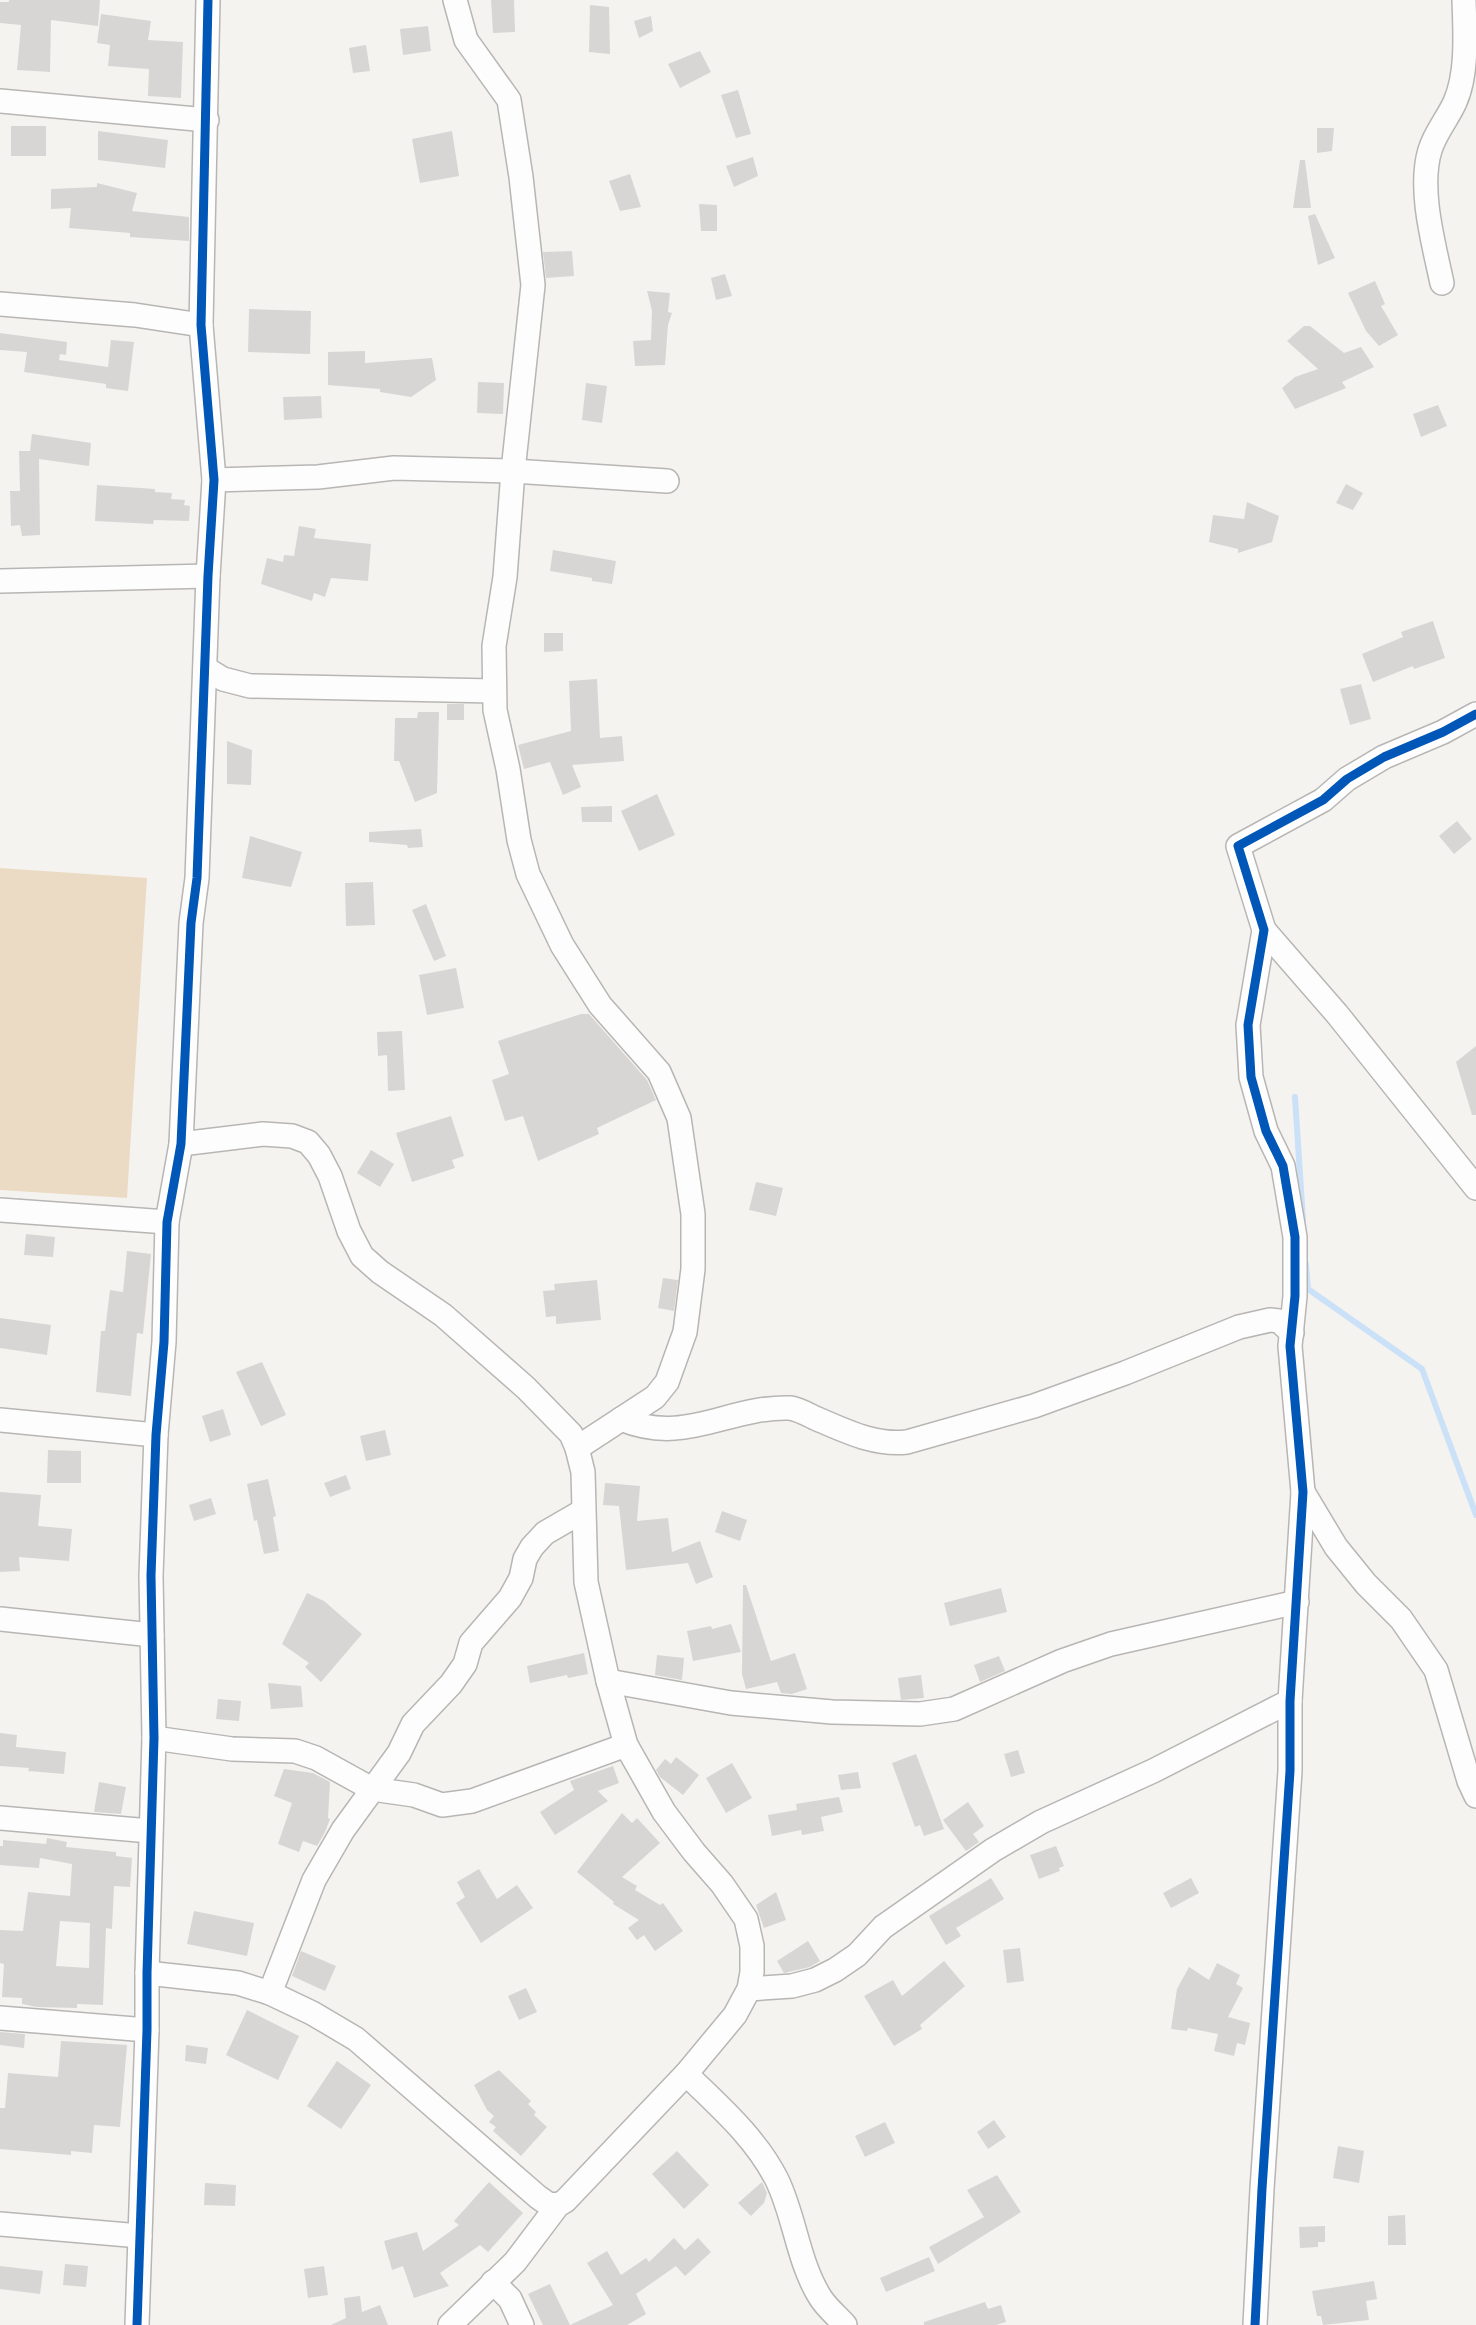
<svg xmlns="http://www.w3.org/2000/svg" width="1476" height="2325" font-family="Poppins,sans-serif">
	<rect width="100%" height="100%" fill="#f5f3f0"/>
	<!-- green -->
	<path fill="#ecdbc4" d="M 0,868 L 147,878 L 127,1198 L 0,1190 Z"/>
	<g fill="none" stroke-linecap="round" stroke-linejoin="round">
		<!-- stream -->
		<g stroke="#cae1f8" stroke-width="6">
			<path d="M 1295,1097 L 1303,1221"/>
			<path d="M 1306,1264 L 1308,1289 L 1422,1369 L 1476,1515"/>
		</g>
	</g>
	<!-- building -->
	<g fill="#d8d6d4" fill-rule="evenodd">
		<path d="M 9,0 L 100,0 L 98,26 L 51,20 L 50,72 L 17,70 L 21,25 L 0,23 L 0,2 L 9,2 Z"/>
		<path d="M 491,0 L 514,0 L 515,32 L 493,33 Z"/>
		<path d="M 590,5 L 609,7 L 610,54 L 589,52 Z"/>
		<path d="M 101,14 L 151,21 L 148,40 L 183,42 L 181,98 L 148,96 L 149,69 L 108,66 L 110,45 L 97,43 Z"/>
		<path d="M 651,16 L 653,31 L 639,38 L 634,21 Z"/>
		<path d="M 428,26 L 431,51 L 403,55 L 400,29 Z"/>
		<path d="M 366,45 L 370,71 L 353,73 L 349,48 Z"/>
		<path d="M 700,51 L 711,72 L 680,88 L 668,64 Z"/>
		<path d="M 738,90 L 751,134 L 736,138 L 721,95 Z"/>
		<rect x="11" y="126" width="35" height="30"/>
		<path d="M 1317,128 L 1334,128 L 1332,151 L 1317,153 Z"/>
		<path d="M 98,131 L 168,140 L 165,168 L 98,160 Z"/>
		<path d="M 452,131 L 459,176 L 420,183 L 412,139 Z"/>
		<path d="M 753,157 L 758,176 L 734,187 L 726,166 Z"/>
		<path d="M 1300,160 L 1305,160 L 1311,208 L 1293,208 Z"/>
		<path d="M 630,174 L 641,207 L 620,211 L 609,181 Z"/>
		<path d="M 97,183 L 137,193 L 132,211 L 189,217 L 189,241 L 130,237 L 130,233 L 69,228 L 71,208 L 51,209 L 51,189 L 97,187 Z"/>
		<path d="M 699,204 L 717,205 L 717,231 L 701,231 Z"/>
		<path d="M 1315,214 L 1335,258 L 1318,265 L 1308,216 Z"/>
		<path d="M 572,251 L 574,276 L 546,278 L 543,252 Z"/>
		<path d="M 725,274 L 732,296 L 716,300 L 711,278 Z"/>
		<path d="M 1375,281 L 1385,304 L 1381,306 L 1398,335 L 1379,346 L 1366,331 L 1348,293 Z"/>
		<path d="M 647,291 L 670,293 L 668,312 L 672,313 L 668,325 L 665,365 L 635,366 L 633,341 L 651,340 L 652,311 Z"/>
		<path d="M 249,309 L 311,311 L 310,354 L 248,352 Z"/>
		<path d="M 1304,326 L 1310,326 L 1344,353 L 1361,347 L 1374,367 L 1342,382 L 1346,388 L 1295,409 L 1282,388 L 1295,377 L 1318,369 L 1287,341 Z"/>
		<path d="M 0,333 L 67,342 L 66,355 L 60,354 L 59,360 L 108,367 L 111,340 L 134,342 L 128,391 L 106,388 L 106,384 L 24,372 L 27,352 L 0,350 Z"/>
		<path d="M 365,351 L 365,363 L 432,358 L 436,380 L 411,397 L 380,392 L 380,389 L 328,385 L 328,352 Z"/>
		<path d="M 478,382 L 504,383 L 503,414 L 477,413 Z"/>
		<path d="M 586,383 L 607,386 L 602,423 L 582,420 Z"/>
		<path d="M 321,396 L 322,418 L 284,420 L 283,397 Z"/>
		<path d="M 1438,405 L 1447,426 L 1421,437 L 1413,414 Z"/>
		<path d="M 32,434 L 91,443 L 89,466 L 39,459 L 40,535 L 22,536 L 20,525 L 11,526 L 10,491 L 20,491 L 19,451 L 30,451 Z"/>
		<path d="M 1346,484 L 1363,493 L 1353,510 L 1336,503 Z"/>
		<path d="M 97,485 L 155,489 L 155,492 L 172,493 L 171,499 L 185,500 L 184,505 L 190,506 L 189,521 L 154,520 L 153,524 L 95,521 Z"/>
		<path d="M 1247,502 L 1279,516 L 1272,542 L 1238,553 L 1238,549 L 1209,542 L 1213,515 L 1244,519 Z"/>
		<path d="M 299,526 L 316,529 L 314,538 L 371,544 L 368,581 L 331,578 L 325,597 L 314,593 L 312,601 L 261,584 L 267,558 L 283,562 L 284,555 L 294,556 Z"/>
		<path d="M 553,550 L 616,561 L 612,584 L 592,581 L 592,578 L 550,571 Z"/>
		<path d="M 1433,621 L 1445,658 L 1414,669 L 1413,666 L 1373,682 L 1362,654 L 1403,637 L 1401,632 Z"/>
		<path d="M 544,633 L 563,633 L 563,651 L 544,652 Z"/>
		<path d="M 597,679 L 600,738 L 622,736 L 624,761 L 572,765 L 581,787 L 563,795 L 550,762 L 524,769 L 518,745 L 571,731 L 569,681 Z"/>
		<path d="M 1361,684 L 1371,719 L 1350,725 L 1340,689 Z"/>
		<rect x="447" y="704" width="17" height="16"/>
		<path d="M 418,712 L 439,712 L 437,793 L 415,802 L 399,761 L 394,761 L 395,718 L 417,718 Z"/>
		<path d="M 227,741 L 252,750 L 251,785 L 227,784 Z"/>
		<path d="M 657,794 L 675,835 L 639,851 L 621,811 Z"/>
		<path d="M 612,806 L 612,822 L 582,822 L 581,807 Z"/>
		<path d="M 1457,821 L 1472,839 L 1454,854 L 1439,836 Z"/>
		<path d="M 421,829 L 423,847 L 408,848 L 407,845 L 369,842 L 369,832 Z"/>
		<path d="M 250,836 L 302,852 L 291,887 L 242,878 Z"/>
		<path d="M 373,882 L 375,925 L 346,926 L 345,883 Z"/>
		<path d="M 426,904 L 446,956 L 434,961 L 412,910 Z"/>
		<path d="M 456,968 L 464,1008 L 427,1015 L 419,975 Z"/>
		<path d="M 581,1014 L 589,1014 L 647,1080 L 656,1100 L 597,1128 L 599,1134 L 538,1161 L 523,1116 L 505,1121 L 492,1080 L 509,1074 L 498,1041 Z"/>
		<path d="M 402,1031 L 405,1090 L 388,1091 L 387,1055 L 378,1056 L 377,1032 Z"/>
		<path d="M 1476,1046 L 1476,1115 L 1472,1115 L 1456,1062 Z"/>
		<path d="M 451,1116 L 464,1156 L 452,1160 L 455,1168 L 412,1182 L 396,1133 Z"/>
		<path d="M 371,1150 L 394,1164 L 380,1187 L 357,1173 Z"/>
		<path d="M 756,1182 L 783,1188 L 776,1216 L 749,1210 Z"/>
		<path d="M 26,1234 L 55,1237 L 53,1257 L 24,1255 Z"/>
		<path d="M 127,1251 L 151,1254 L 143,1334 L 137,1333 L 131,1396 L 96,1392 L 101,1331 L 105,1331 L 110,1290 L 123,1292 Z"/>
		<path d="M 663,1278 L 678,1280 L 674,1311 L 658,1308 Z"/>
		<path d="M 597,1280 L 601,1320 L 556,1324 L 556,1316 L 546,1317 L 543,1291 L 555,1290 L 554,1284 Z"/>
		<path d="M 0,1318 L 51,1325 L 47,1355 L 0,1348 Z"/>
		<path d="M 262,1362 L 286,1415 L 261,1426 L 236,1372 Z"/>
		<path d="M 223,1409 L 231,1435 L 210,1442 L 202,1416 Z"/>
		<path d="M 385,1430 L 391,1455 L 366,1461 L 360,1436 Z"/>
		<path d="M 48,1450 L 81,1451 L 81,1483 L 47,1483 Z"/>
		<path d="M 346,1475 L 351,1489 L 330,1497 L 324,1483 Z"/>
		<path d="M 268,1479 L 276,1516 L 273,1517 L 279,1551 L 264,1554 L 257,1520 L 254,1521 L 247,1484 Z"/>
		<path d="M 605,1483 L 640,1486 L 637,1521 L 668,1518 L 672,1552 L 700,1541 L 713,1577 L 696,1584 L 688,1563 L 626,1570 L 619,1506 L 603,1505 Z"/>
		<path d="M 0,1492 L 41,1495 L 38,1526 L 72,1529 L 69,1561 L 19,1557 L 20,1571 L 0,1572 Z"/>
		<path d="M 211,1498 L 216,1514 L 194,1521 L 189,1505 Z"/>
		<path d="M 722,1511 L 747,1520 L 740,1541 L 715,1532 Z"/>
		<path d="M 743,1585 L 746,1585 L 771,1661 L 795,1653 L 807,1689 L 792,1694 L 781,1693 L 777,1682 L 746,1689 L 742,1674 Z"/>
		<path d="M 1001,1588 L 1007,1612 L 950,1626 L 944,1603 Z"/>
		<path d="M 307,1593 L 324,1601 L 362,1634 L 321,1682 L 305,1667 L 309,1663 L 282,1644 Z"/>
		<path d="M 731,1624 L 741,1652 L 693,1661 L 687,1631 L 711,1626 L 712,1629 Z"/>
		<path d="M 584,1653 L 588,1674 L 568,1678 L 567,1675 L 530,1683 L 527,1666 Z"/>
		<path d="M 657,1655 L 684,1658 L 682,1680 L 655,1675 Z"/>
		<path d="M 999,1656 L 1005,1671 L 980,1682 L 974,1665 Z"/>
		<path d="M 921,1675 L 924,1698 L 901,1700 L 898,1678 Z"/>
		<path d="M 268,1683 L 301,1686 L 303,1707 L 271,1709 Z"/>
		<path d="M 218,1699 L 241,1701 L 239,1721 L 216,1719 Z"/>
		<path d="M 0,1733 L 17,1735 L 16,1747 L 66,1752 L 64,1774 L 28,1771 L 29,1768 L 0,1766 Z"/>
		<path d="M 1018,1750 L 1025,1773 L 1011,1777 L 1004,1754 Z"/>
		<path d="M 916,1754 L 944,1829 L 924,1836 L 920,1825 L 915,1827 L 892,1763 Z"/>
		<path d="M 676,1757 L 699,1775 L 683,1795 L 660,1777 L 656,1770 L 665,1759 L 671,1764 Z"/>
		<path d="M 732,1763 L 752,1798 L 726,1813 L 706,1778 Z"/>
		<path d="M 613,1766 L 619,1783 L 598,1791 L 608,1801 L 555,1835 L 540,1812 L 574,1790 L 570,1781 Z"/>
		<path d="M 284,1769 L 313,1773 L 330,1782 L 328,1818 L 330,1819 L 325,1832 L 317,1846 L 303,1841 L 299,1852 L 278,1844 L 292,1803 L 274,1796 Z"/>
		<path d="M 858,1772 L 861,1788 L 841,1790 L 838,1775 Z"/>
		<path d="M 99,1782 L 126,1787 L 121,1814 L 94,1812 Z"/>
		<path d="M 839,1797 L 843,1812 L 821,1817 L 824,1831 L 802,1835 L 801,1830 L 772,1836 L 768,1815 L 797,1810 L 796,1804 Z"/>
		<path d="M 968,1802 L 984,1826 L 973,1834 L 979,1842 L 966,1851 L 943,1820 Z"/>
		<path d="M 622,1813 L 632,1823 L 637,1818 L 660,1843 L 622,1877 L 637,1886 L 635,1890 L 660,1905 L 663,1903 L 683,1931 L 655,1951 L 644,1935 L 637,1940 L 628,1928 L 639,1920 L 613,1904 L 614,1902 L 577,1872 Z"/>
		<path d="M 47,1838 L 67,1842 L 66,1847 L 116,1852 L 116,1856 L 132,1858 L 130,1887 L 114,1886 L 112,1929 L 106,1928 L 103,2005 L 77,2004 L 77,2008 L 37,2007 L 22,2004 L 22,1998 L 2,1997 L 4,1964 L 0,1963 L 0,1930 L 23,1931 L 28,1892 L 70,1896 L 72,1864 L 40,1858 L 39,1868 L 0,1865 L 0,1846 L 3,1846 L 3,1840 L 46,1844 ZM 60,1921 L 90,1923 L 89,1968 L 56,1966 Z"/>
		<path d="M 1056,1846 L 1064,1866 L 1059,1868 L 1060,1871 L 1039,1879 L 1030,1855 Z"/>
		<path d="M 479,1869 L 497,1899 L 517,1885 L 533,1908 L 481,1943 L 456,1903 L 465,1897 L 457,1882 Z"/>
		<path d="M 991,1878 L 1004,1899 L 956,1928 L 961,1936 L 946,1945 L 929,1916 Z"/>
		<path d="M 1191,1878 L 1199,1893 L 1171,1908 L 1163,1893 Z"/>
		<path d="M 776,1892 L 786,1920 L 764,1928 L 756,1905 Z"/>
		<path d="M 194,1911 L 254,1923 L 247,1956 L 187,1944 Z"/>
		<path d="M 808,1941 L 820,1961 L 810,1967 L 784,1973 L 777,1961 Z"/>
		<path d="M 1020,1948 L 1024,1981 L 1007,1983 L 1003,1950 Z"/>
		<path d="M 301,1951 L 336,1966 L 325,1991 L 292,1976 Z"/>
		<path d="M 944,1961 L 965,1986 L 920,2025 L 922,2029 L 894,2046 L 864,1996 L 893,1980 L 902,1996 Z"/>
		<path d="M 1217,1963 L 1240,1975 L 1236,1984 L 1243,1988 L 1228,2017 L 1250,2023 L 1245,2045 L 1237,2043 L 1234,2056 L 1214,2051 L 1218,2034 L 1188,2028 L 1187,2031 L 1171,2029 L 1177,1989 L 1189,1967 L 1209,1980 Z"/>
		<path d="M 526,1988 L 537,2012 L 519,2020 L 508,1996 Z"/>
		<path d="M 247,2010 L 299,2036 L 278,2080 L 226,2055 Z"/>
		<path d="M 0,2032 L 25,2034 L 24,2048 L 0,2045 Z"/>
		<path d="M 61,2041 L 127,2045 L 120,2127 L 94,2125 L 92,2153 L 71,2151 L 71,2155 L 0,2149 L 0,2108 L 5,2108 L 8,2073 L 58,2077 Z"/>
		<path d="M 186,2045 L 208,2048 L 206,2064 L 185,2061 Z"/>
		<path d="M 337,2061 L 371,2085 L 341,2129 L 307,2106 Z"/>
		<path d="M 499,2070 L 531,2101 L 528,2104 L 536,2112 L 534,2115 L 547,2127 L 521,2156 L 493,2131 L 496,2127 L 489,2122 L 494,2116 L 487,2110 L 474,2085 Z"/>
		<path d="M 994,2120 L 1006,2137 L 988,2149 L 977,2132 Z"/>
		<path d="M 885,2122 L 895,2143 L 865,2157 L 855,2136 Z"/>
		<path d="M 1338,2146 L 1364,2151 L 1359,2183 L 1333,2178 Z"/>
		<path d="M 677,2151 L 709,2185 L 684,2209 L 652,2174 Z"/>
		<path d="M 997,2175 L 1021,2212 L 938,2264 L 929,2247 L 984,2217 L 967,2190 Z"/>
		<path d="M 489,2182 L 523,2213 L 488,2252 L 480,2245 L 440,2273 L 449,2286 L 414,2298 L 403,2266 L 392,2270 L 384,2241 L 417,2232 L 423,2251 L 459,2225 L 454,2221 Z"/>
		<path d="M 762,2182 L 767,2193 L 764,2203 L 751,2216 L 738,2203 Z"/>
		<path d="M 205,2183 L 236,2185 L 235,2206 L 204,2205 Z"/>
		<path d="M 1405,2215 L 1406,2245 L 1388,2245 L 1388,2216 Z"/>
		<path d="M 1325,2226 L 1325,2242 L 1318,2242 L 1318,2247 L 1300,2248 L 1299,2227 Z"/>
		<path d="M 674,2238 L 685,2250 L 698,2238 L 711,2252 L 685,2276 L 676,2266 L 636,2294 L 646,2314 L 627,2325 L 543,2325 L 528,2294 L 550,2284 L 570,2325 L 613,2305 L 587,2263 L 607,2251 L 621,2275 L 646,2258 L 649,2262 Z"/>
		<path d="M 929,2257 L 935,2271 L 886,2292 L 880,2278 Z"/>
		<path d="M 65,2264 L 88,2266 L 86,2287 L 63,2285 Z"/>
		<path d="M 0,2266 L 43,2271 L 40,2294 L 0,2289 Z"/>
		<path d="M 324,2266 L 328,2295 L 308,2298 L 304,2269 Z"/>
		<path d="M 1374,2281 L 1377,2299 L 1366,2301 L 1369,2320 L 1323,2325 L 1321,2316 L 1317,2316 L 1312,2291 Z"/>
		<path d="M 360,2296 L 362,2312 L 380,2305 L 388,2325 L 331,2325 L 346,2318 L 344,2298 Z"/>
		<path d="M 985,2302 L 988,2309 L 1001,2305 L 1006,2322 L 996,2325 L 924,2325 L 924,2322 Z"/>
	</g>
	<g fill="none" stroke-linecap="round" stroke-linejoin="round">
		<!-- minor casing -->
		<g stroke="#b7b6b4" stroke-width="26">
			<g id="minor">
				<path d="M 455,0 L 466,40 L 509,100 L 521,177 L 533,285 L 513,471 L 505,577 L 494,646 L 495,710 L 508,769 L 519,840 L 528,874 L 562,945 L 600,1005 L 659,1072 L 679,1118 L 693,1214 L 693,1269 L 685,1332 L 667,1382 L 655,1397 L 577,1448"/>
				<path d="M 0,101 L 207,120"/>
				<path d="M 1442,283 C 1434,245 1418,189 1430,150 C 1435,133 1448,118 1455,102 C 1468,73 1465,31 1464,0"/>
				<path d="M 0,304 L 135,315 L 201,325"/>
				<path d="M 214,480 L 318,477 L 394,468 L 513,471 L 667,481"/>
				<path d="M 0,581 L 208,576"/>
				<path d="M 205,668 L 223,679 L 250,686 L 494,691"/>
				<path d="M 1264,930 L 1337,1014 L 1476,1188"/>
				<path d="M 181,1144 L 263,1134 L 292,1136 L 308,1142 L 319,1155 L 330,1176 L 349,1231 L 362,1256 L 380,1272 L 443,1315 L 526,1388 L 571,1434 L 577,1448 L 583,1472 L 586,1582 L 608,1681 L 626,1745 L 664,1812 L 694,1852 L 722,1884 L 746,1919 L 752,1946 L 752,1972 L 749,1989 L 735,2015 L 686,2074 L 565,2201 L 558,2205 L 515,2262 L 450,2325"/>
				<path d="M 0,1210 L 167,1222"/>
				<path d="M 621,1419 C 685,1446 728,1406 790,1408 C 798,1409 807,1414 815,1418 C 844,1430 874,1446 907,1442 L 1034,1406 L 1125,1373 L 1239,1327 L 1270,1320 L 1279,1321 L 1292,1333"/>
				<path d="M 0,1420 L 156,1435"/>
				<path d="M 1303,1492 L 1336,1547 L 1366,1584 L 1401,1619 L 1436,1670 L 1469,1781 L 1476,1796"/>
				<path d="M 0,1619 L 152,1635"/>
				<path d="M 608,1681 L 731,1703 L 832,1712 L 920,1714 L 954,1709 L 1062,1661 L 1111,1644 L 1297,1602"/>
				<path d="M 154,1738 L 232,1749 L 295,1751 L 316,1758 L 372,1789 L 414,1795 L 442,1805 L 472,1801 L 626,1745"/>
				<path d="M 0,1818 L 150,1831"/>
				<path d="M 147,1973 L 238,1983 L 270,1993 L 312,2013 L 356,2039 L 538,2197 L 548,2204 L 558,2205"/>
				<path d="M 749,1989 L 792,1986 L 815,1980 L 835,1970 L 857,1955 L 883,1927 L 993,1850 L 1041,1822 L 1153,1771 L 1290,1701"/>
				<path d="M 270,1993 L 314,1880 L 343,1830 L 399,1753 L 413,1724 L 451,1684 L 465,1664 L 471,1643 L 510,1598 L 521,1578 L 525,1559 L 532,1547 L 545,1533 L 583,1511"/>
				<path d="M 0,2018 L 147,2030"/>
				<path d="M 686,2074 C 719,2106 756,2138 777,2180 C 795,2217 798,2262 820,2297 C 826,2307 837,2316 845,2325"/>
				<path d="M 0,2224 L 140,2236"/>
				<path d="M 493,2282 L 510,2299 L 522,2325"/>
				<path d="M 137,2325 L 147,2030 L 147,1973 L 154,1738 L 151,1576 L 156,1435 L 164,1342 L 167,1222 L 181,1144 L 191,923 L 197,878 L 208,576 L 214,480 L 201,325 L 208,0"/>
				<path d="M 1255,2325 L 1262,2189 L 1290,1771 L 1290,1701 L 1303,1492 L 1290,1346 L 1295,1296 L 1295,1237 L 1283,1166 L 1266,1131 L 1251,1077 L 1248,1025 L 1264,930 L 1238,846 L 1323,800 L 1347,779 L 1384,757 L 1443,732 L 1476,714"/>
			</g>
		</g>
		<!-- minor -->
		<use href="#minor" stroke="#fefdfd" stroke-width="23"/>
		<!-- cycleway casing -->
		<g stroke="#fff" stroke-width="13">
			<g id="cycleway">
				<path d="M 137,2325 L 147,2030 L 147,1973 L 154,1738 L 151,1576 L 156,1435 L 164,1342 L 167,1222 L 181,1144 L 191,923 L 197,878 L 208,576 L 214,480 L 201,325 L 208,0"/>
				<path d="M 1255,2325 L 1262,2189 L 1290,1771 L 1290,1701 L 1303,1492 L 1290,1346 L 1295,1296 L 1295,1237 L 1283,1166 L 1266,1131 L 1251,1077 L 1248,1025 L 1264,930 L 1238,846 L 1323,800 L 1347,779 L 1384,757 L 1443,732 L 1476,714"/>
			</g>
		</g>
		<!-- cycleway -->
		<use href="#cycleway" stroke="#0057b8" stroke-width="9"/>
	</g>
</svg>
